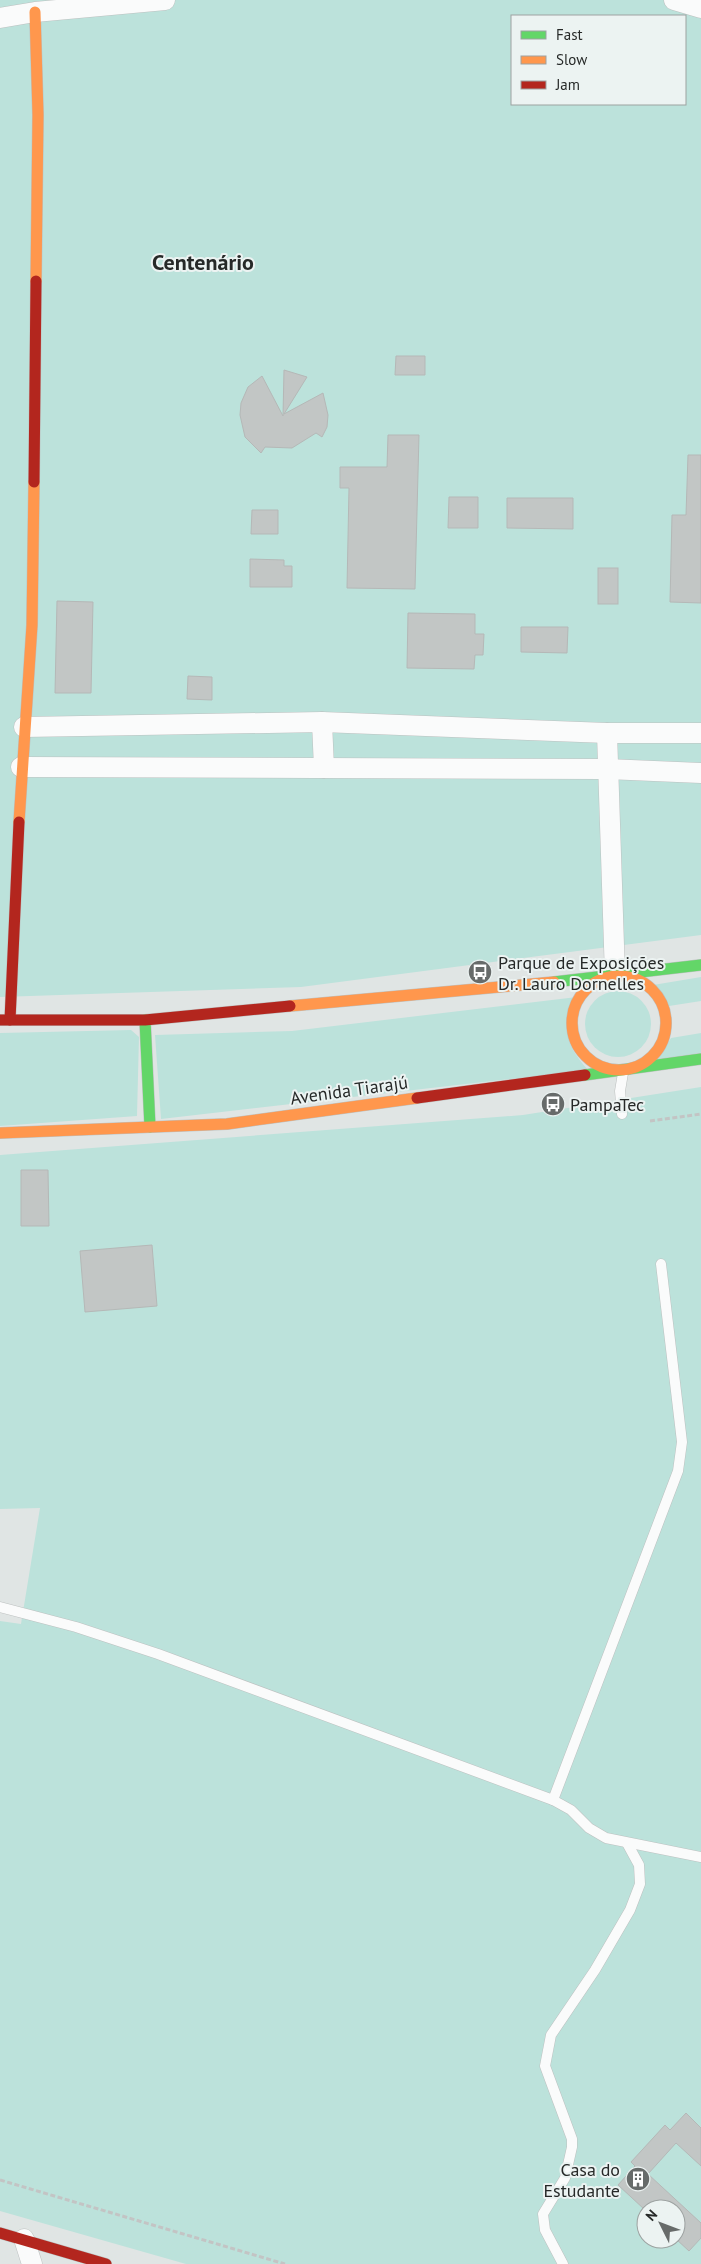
<svg xmlns="http://www.w3.org/2000/svg" width="701" height="2264" font-family="'PT Sans',sans-serif">
	<rect width="100%" height="100%" fill="#e0e5e4"/>
	<!-- green -->
	<g fill="#bce2db" fill-rule="evenodd">
		<path d="M 0,0 L 701,0 L 701,935 L 301,987 L 0,997 ZM 512,16 L 685,16 L 685,104 L 512,104 Z"/>
		<path d="M 701,977 L 701,1001 L 669,1006 L 653,985 Z"/>
		<circle cx="618" cy="1024" r="33"/>
		<path d="M 577,997 C 562,1029 564,1043 588,1070 L 161,1119 L 155,1035 L 292,1031 Z"/>
		<path d="M 131,1030 L 139,1037 L 137,1116 L 0,1126 L 0,1033 Z"/>
		<path d="M 701,1033 L 701,1053 L 658,1059 L 671,1038 Z"/>
		<path d="M 701,1087 L 701,2264 L 186,2264 L 0,2211 L 0,1621 L 21,1624 L 40,1508 L 0,1509 L 0,1155 L 523,1115 ZM 646,2209 L 676,2209 L 676,2239 L 646,2239 Z"/>
	</g>
	<!-- building -->
	<g fill="#c2c6c5" stroke="#b5b8b7">
		<path d="M 396,356 L 425,356 L 425,375 L 395,375 Z"/>
		<path d="M 284,370 L 307,377 L 284,414 L 323,393 L 328,415 L 327,427 L 322,437 L 316,433 L 292,448 L 265,447 L 261,453 L 245,437 L 240,415 L 241,403 L 248,387 L 262,376 L 283,416 Z"/>
		<path d="M 388,435 L 419,435 L 415,589 L 347,588 L 349,488 L 340,488 L 340,467 L 387,467 Z"/>
		<path d="M 688,455 L 701,455 L 701,603 L 670,602 L 672,515 L 686,515 Z"/>
		<path d="M 449,497 L 478,497 L 478,528 L 448,528 Z"/>
		<path d="M 507,498 L 573,498 L 573,529 L 507,528 Z"/>
		<path d="M 252,510 L 278,510 L 278,534 L 251,534 Z"/>
		<path d="M 250,559 L 284,560 L 284,566 L 292,566 L 292,587 L 250,587 Z"/>
		<rect x="598" y="568" width="20" height="36"/>
		<path d="M 57,601 L 93,602 L 91,693 L 55,693 Z"/>
		<path d="M 408,613 L 475,614 L 475,634 L 484,634 L 483,655 L 475,655 L 474,669 L 407,668 Z"/>
		<path d="M 521,627 L 568,627 L 567,653 L 521,652 Z"/>
		<path d="M 188,676 L 212,677 L 212,700 L 187,699 Z"/>
		<path d="M 21,1170 L 48,1170 L 49,1226 L 21,1226 Z"/>
		<path d="M 152,1245 L 157,1306 L 85,1312 L 80,1251 Z"/>
		<path d="M 686,2113 L 701,2128 L 701,2166 L 676,2143 L 648,2174 L 701,2223 L 701,2238 L 689,2251 L 676,2239 L 676,2209 L 644,2209 L 618,2185 L 635,2166 L 631,2162 L 665,2125 L 670,2130 Z"/>
	</g>
	<g fill="none" stroke-linecap="round" stroke-linejoin="round">
		<!-- lane casing -->
		<g stroke="#bdc1c0" stroke-width="11">
			<g id="lane">
				<path d="M 622,1114 L 620,1091 L 623,1073"/>
				<path d="M 0,1607 L 76,1627 L 158,1654 L 553,1800 L 571,1810 L 589,1828 L 606,1838 L 701,1857"/>
				<path d="M 553,1800 L 678,1471 L 682,1442 L 661,1264"/>
				<path d="M 563,2264 L 545,2230 L 543,2214 L 565,2178 L 572,2147 L 572,2139 L 545,2066 L 551,2035 L 595,1970 L 630,1910 L 640,1884 L 639,1865 L 627,1843"/>
			</g>
		</g>
		<!-- street casing -->
		<g stroke="#bdc1c0" stroke-width="21">
			<g id="street">
				<path d="M 674,0 L 701,8"/>
				<path d="M 0,18 L 35,12 L 165,0"/>
				<path d="M 322,722 L 324,768"/>
				<path d="M 24,727 L 322,722 L 607,733 L 701,733"/>
				<path d="M 607,733 L 615,976"/>
				<path d="M 21,767 L 607,769 L 701,773"/>
				<path d="M 24,2239 L 32,2264"/>
			</g>
		</g>
		<!-- fast casing -->
		<g stroke="#bdc1c0" stroke-width="12">
			<g id="fast">
				<path d="M 554,982 L 701,965"/>
				<path d="M 145,1020 L 150,1127"/>
				<path d="M 585,1075 L 701,1059"/>
			</g>
		</g>
		<!-- slow casing -->
		<g stroke="#bdc1c0" stroke-width="12">
			<g id="slow">
				<path d="M 35,12 L 38,115 L 36,281"/>
				<path d="M 19,822 L 32,625 L 34,482"/>
				<circle cx="619" cy="1023" r="47"/>
				<path d="M 290,1006 L 554,982"/>
				<path d="M 0,1133 L 227,1124 L 417,1098"/>
			</g>
		</g>
		<!-- jam casing -->
		<g stroke="#bdc1c0" stroke-width="12">
			<g id="jam">
				<path d="M 34,482 L 36,281"/>
				<path d="M 0,1020 L 145,1020 L 290,1006"/>
				<path d="M 10,1020 L 19,822"/>
				<path d="M 417,1098 L 585,1075"/>
				<path d="M 0,2233 L 106,2264"/>
			</g>
		</g>
		<!-- path -->
		<g stroke="#c3c4c4" stroke-width="3" stroke-dasharray="5 2.5" stroke-linecap="butt">
			<path d="M 650,1121 L 701,1114"/>
			<path d="M 0,2180 L 285,2264"/>
		</g>
		<!-- lane -->
		<use href="#lane" stroke="#fafbfb" stroke-width="10"/>
		<!-- street -->
		<use href="#street" stroke="#fafbfb" stroke-width="20"/>
		<!-- fast -->
		<use href="#fast" stroke="#63d668" stroke-width="11"/>
		<!-- slow -->
		<use href="#slow" stroke="#ff974d" stroke-width="11"/>
		<!-- jam -->
		<use href="#jam" stroke="#b3261e" stroke-width="11"/>
	</g>
	<!-- icons -->
	<defs>
		<g id="bus-disc" transform="scale(1.25)"><circle r="9.5" fill="#676b6a" stroke="#ecf3f2"/><path d="M-5-6H5V4H4V6H2V4H-2V6H-4V4H-5ZM-3.5-4V0h7V-4ZM-3.5 1.2v1.5H-2V1.2ZM2 1.2v1.5H3.5V1.2Z" fill="#fff"/></g>
		<g id="building-disc" transform="scale(1.25)"><circle r="9.5" fill="#676b6a" stroke="#ecf3f2"/><path d="M-4-6H4V6H1V3H-1V6H-4ZM-2.5-4.3h1.7v1.8h-1.7ZM.8-4.3h1.7v1.8H.8ZM-2.5-1h1.7V.8h-1.7ZM.8-1h1.7V.8H.8Z" fill="#fff"/></g>
	</defs>
	<g fill-rule="evenodd">
		<use href="#bus-disc" x="480" y="972"/>
		<use href="#bus-disc" x="553" y="1104"/>
		<use href="#building-disc" x="638" y="2179"/>
	</g>
	<g text-anchor="middle" dominant-baseline="central" stroke-width="4" stroke-linejoin="round" paint-order="stroke">
		<!-- poi labels -->
		<g font-size="18" fill="#262928" stroke="#ecf3f2" text-anchor="start">
			<text x="498" y="962">Parque de Exposições<tspan x="498" dy="21">Dr. Lauro Dornelles</tspan></text>
			<text x="570" y="1104">PampaTec</text>
			<text x="620" y="2169" text-anchor="end">Casa do<tspan x="620" dy="21">Estudante</tspan></text>
		</g>
		<!-- street labels -->
		<g font-size="18" fill="#262928" stroke="#ecf3f2">
			<text transform="translate(349 1090) rotate(-8)">Avenida Tiarajú</text>
		</g>
		<!-- district labels -->
		<g font-size="22" font-weight="bold" fill="#262928" stroke="#ecf3f2">
			<text x="203" y="262">Centenário</text>
		</g>
	</g>
	<!-- legend -->
	<rect x="511" y="15" width="175" height="90" fill="#ecf3f2" stroke="#9da2a1"/>
	<rect x="521" y="31" width="25" height="8" fill="#63d668" stroke="#9da2a1"/>
	<text x="556" y="40" font-size="15" fill="#262928">Fast</text>
	<rect x="521" y="56" width="25" height="8" fill="#ff974d" stroke="#9da2a1"/>
	<text x="556" y="65" font-size="15" fill="#262928">Slow</text>
	<rect x="521" y="81" width="25" height="8" fill="#b3261e" stroke="#9da2a1"/>
	<text x="556" y="90" font-size="15" fill="#262928">Jam</text>
	<!-- north arrow -->
	<g transform="translate(661 2224) rotate(312)"><circle r="24" fill="#ecf3f2" stroke="#9da2a1"/>
	<path d="M0-4L9 19L0 12L-9 19Z" fill="#676b6a"/>
	<text y="-8" font-size="14" font-weight="bold" text-anchor="middle" fill="#262928">N</text>
	</g>
</svg>
